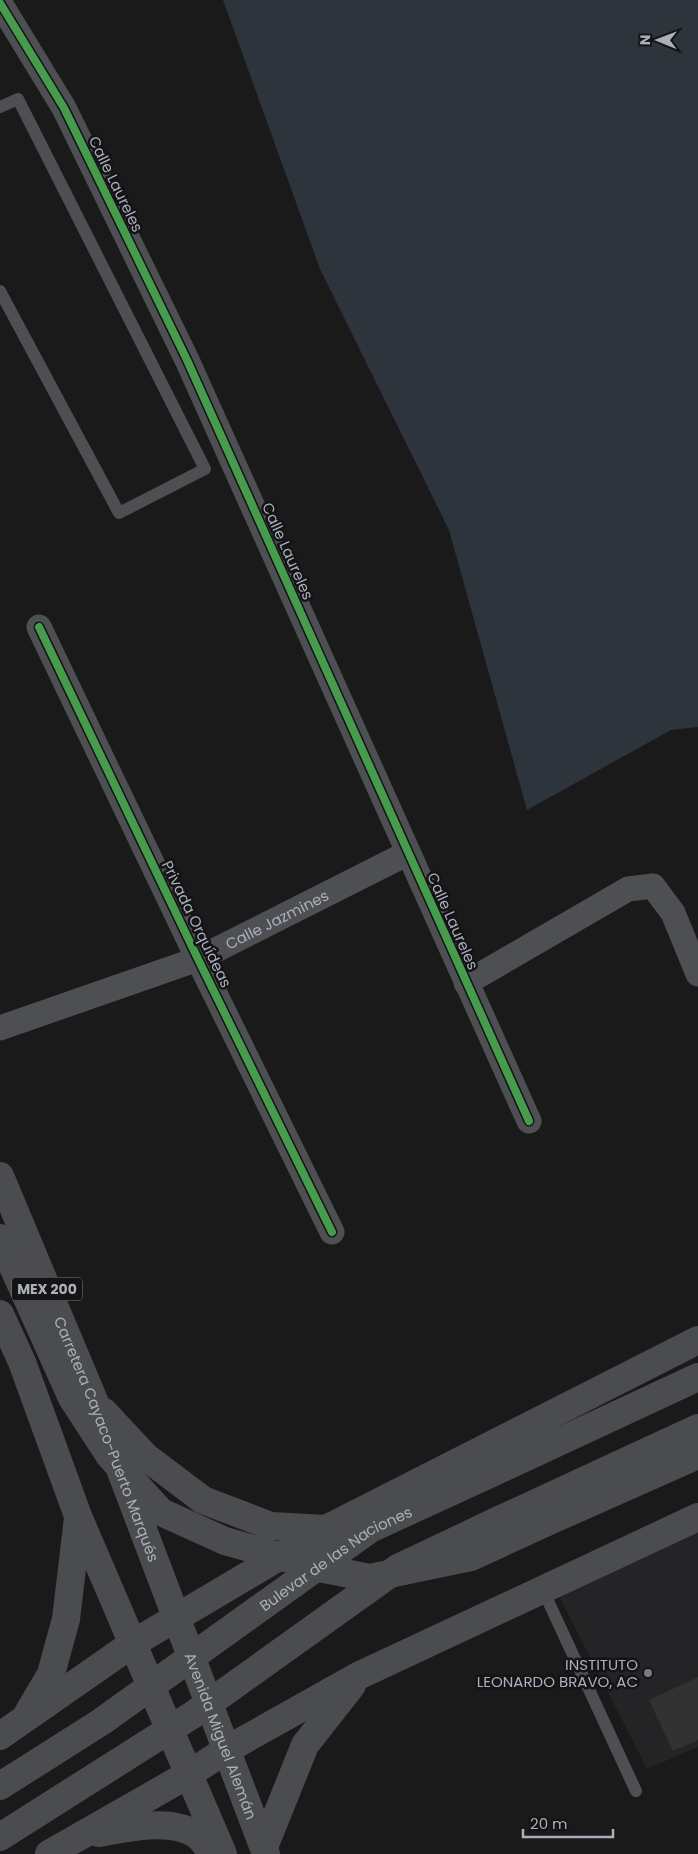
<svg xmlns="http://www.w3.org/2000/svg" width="698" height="1854" font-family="Poppins,sans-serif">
	<rect width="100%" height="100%" fill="#1a1a1a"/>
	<!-- built -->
	<path fill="#242426" d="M 692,1520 L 698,1530 L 698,1747 L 647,1769 L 560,1598 Z"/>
	<!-- water -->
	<path fill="#2d343c" d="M 223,0 L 698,0 L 698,727 L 671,730 L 527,810 L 449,530 L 320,269 Z"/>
	<!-- building -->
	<path fill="#323232" d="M 698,1677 L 698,1740 L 673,1751 L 649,1700 Z"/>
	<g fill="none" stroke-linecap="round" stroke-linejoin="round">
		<!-- lane -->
		<g stroke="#4e4f53" stroke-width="12">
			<path d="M 0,107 L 18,99 L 205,469 L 119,513 L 0,291"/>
			<path d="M 543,1590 L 636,1791"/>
		</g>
		<!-- street -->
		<g stroke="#4e4f53" stroke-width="25">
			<path d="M 0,3 L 64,108 L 187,360 L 529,1121"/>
			<path d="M 39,627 L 198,959 L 332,1232"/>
			<path d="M 466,983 L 628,889 L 653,886 L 673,913 L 698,974"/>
			<path id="s1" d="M 0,1028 L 198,959 L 408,853"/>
		</g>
		<!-- primary -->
		<g stroke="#4b4c4f" stroke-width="28">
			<path id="s2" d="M 0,1176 L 95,1403 L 266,1854"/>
			<path d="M 0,1314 L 22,1362 L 78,1516 L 223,1854"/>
			<path d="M 104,1412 L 146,1457 L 203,1500 L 271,1526 L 326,1529"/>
			<path d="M 481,1478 L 698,1377"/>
			<path d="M 499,1520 L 698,1428"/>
			<path d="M 547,1522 L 698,1455"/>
			<path d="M 28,1713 L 51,1674 L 66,1619 L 78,1518"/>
			<path d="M 0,1736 L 132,1644 L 326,1529 L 698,1340"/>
			<path d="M 99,1833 C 127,1828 173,1817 198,1836 C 204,1841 208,1849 213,1854"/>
			<path d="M 264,1847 L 305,1745 L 352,1685"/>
			<path d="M 49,1854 L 189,1774 L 226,1750 L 358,1676 L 698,1517"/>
		</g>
		<!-- primary-bridge -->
		<g stroke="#4b4c4f" stroke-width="28">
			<path d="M 0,1238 L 72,1398 L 109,1455 L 161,1512 L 225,1541 L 324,1569 L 370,1578 L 471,1557 L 547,1522"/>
			<path id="s3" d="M 0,1786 L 101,1722 L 370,1529 L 481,1478"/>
			<path d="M 0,1837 L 194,1714 L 398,1568 L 499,1520"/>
		</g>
		<!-- cycleway casing -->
		<g stroke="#141416" stroke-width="11">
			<g id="cycleway">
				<path d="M 0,3 L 64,108 L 187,360 L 529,1121"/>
				<path d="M 39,627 L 198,959 L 332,1232"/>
			</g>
		</g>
		<!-- cycleway -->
		<use href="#cycleway" stroke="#469c4c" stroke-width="8"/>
	</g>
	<!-- markers -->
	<circle fill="#787b82" stroke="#141416" stroke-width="2" cx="648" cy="1673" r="5"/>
	<g text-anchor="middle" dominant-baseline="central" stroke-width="5" stroke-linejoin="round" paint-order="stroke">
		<!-- shield labels -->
		<rect fill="#141416" stroke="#7e8089" stroke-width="1" x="12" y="1277.5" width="70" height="23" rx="4"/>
		<g font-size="14" font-weight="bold" fill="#abafba">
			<text x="47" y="1289">MEX 200</text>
		</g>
		<!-- street labels -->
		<g font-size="15" fill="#abafba" stroke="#141416">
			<text transform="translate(116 184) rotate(64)">Calle Laureles</text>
			<text transform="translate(288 551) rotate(66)">Calle Laureles</text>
			<text stroke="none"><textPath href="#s1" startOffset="298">Calle Jazmines</textPath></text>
			<text transform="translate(453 921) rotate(66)">Calle Laureles</text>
			<text transform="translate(197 924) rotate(64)">Privada Orquídeas</text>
			<text stroke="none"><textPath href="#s2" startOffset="284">Carretera Cayaco-Puerto Marqués</textPath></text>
			<text stroke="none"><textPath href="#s3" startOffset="406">Bulevar de las Naciones</textPath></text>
			<text stroke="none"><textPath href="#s2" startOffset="602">Avenida Miguel Alemán</textPath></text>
		</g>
		<!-- poi labels -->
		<g font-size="15" fill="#abafba" stroke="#141416" text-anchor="end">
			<text x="638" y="1664">INSTITUTO<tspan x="638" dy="17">LEONARDO BRAVO, AC</tspan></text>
		</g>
	</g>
	<!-- north arrow -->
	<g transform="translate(658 40) rotate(271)" stroke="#141416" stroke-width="4" paint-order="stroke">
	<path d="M0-4L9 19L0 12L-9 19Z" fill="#abafba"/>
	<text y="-8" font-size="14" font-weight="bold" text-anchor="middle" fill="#abafba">N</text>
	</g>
	<!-- scale -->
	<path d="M523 1829v8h90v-8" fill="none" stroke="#abafba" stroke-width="2.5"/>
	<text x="530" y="1829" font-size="15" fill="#abafba" stroke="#141416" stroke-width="4" paint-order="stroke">20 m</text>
</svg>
